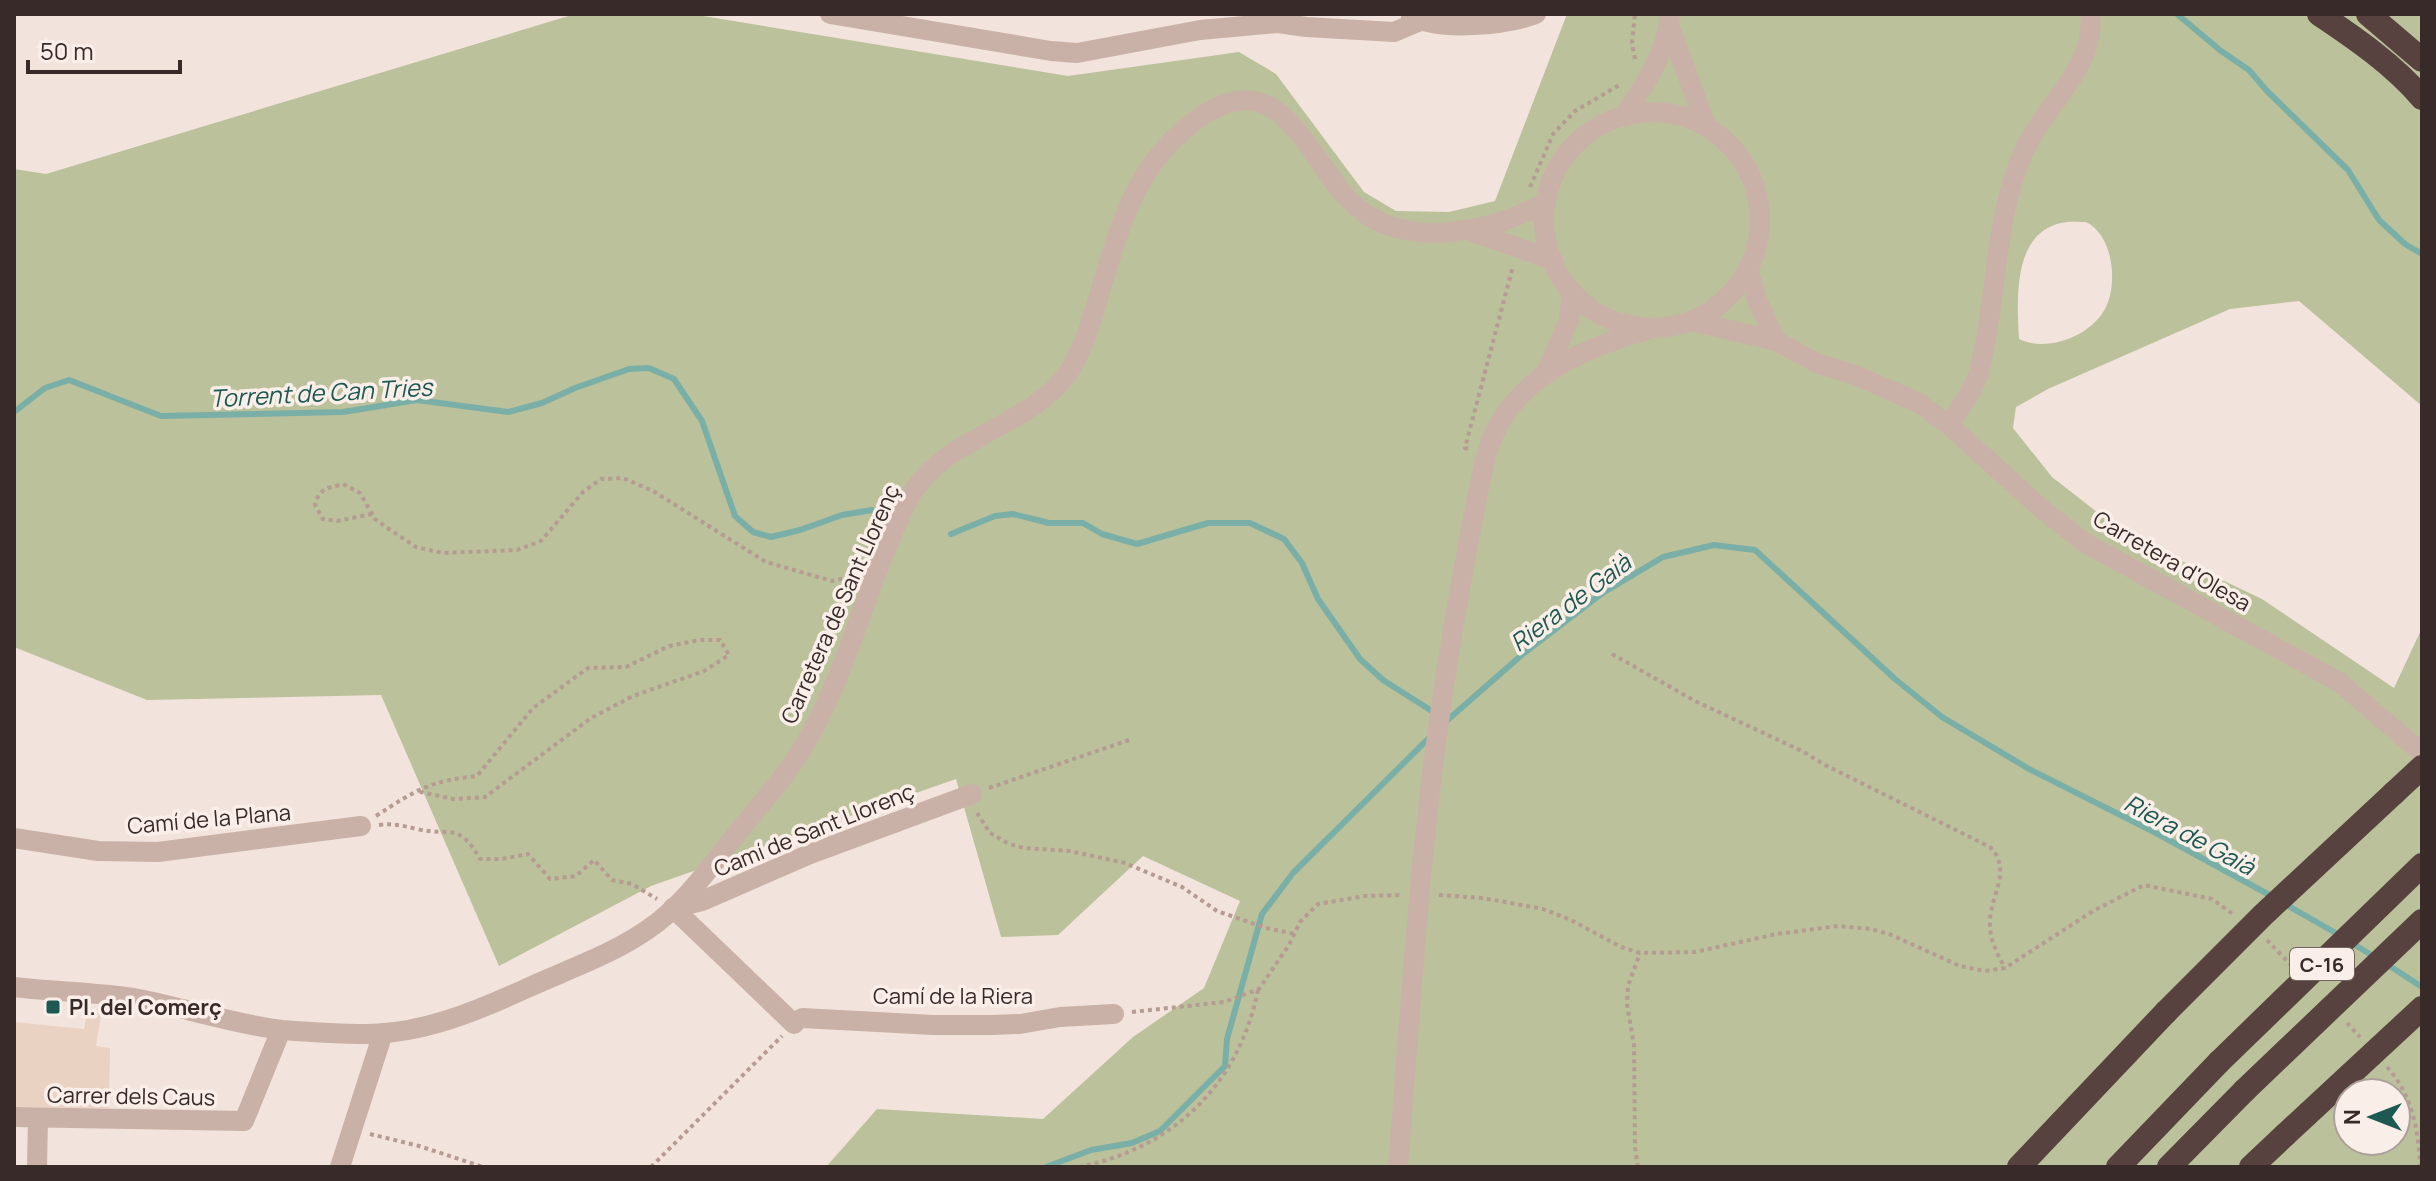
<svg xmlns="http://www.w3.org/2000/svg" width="2436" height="1181" font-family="Manrope,sans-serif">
	<rect width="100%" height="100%" fill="#f2e4dc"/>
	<!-- green -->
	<path fill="#bbc19b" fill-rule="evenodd" d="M 575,14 L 691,14 L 1068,76 L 1239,52 L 1276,74 L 1364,192 L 1396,211 L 1449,212 L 1495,201 L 1567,14 L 2422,14 L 2422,406 L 2299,301 L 2230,309 L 2048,389 L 2016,407 L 2013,428 L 2052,477 L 2111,523 L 2138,540 L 2262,599 L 2394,688 L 2422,628 L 2422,1167 L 826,1167 L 877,1109 L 1043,1119 L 1133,1037 L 1204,988 L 1240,901 L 1143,856 L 1058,935 L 1001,937 L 956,779 L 651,886 L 499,966 L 381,695 L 147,700 L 14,647 L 14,169 L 46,174 ZM 2086,222 C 2113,235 2118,282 2106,307 C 2092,336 2047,353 2019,339 C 2017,301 2012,234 2061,223 C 2069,221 2079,222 2086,222 ZM 2348,1093 L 2396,1093 L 2396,1141 L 2348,1141 Z"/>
	<!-- plaza -->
	<path fill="#ead2c3" d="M 88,1009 L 102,1009 L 96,1046 L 110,1048 L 109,1108 L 14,1107 L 14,1022 L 84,1029 Z"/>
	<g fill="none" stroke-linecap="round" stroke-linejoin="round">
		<!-- stream -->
		<g stroke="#7aafa8" stroke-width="6">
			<path d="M 2177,14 L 2221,51 L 2249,70 L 2267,91 L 2348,170 L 2379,220 L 2405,244 L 2422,254"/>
			<path d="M 14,412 L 45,388 L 69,380 L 161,416 L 343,412 L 417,400 L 508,412 L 542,403 L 575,388 L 629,369 L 649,368 L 674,379 L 702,421 L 735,516 L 753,532 L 771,537 L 800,530 L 842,515 L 872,510"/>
			<path d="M 951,534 L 995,516 L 1013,514 L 1049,523 L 1083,523 L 1102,534 L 1137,544 L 1208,523 L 1250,523 L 1284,539 L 1302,563 L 1318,599 L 1360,659 L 1383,680 L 1435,713"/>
			<path d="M 1443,724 L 1524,653 L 1601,594 L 1663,557 L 1714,545 L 1755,550 L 1895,679 L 1942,717 L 2029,769 L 2156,833 L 2275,898"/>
			<path d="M 2285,904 L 2341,936"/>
			<path d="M 2350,942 L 2375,957"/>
			<path d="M 2385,963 L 2422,987"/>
			<path d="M 1046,1167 L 1091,1150 L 1132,1143 L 1160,1131 L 1225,1066 L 1227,1039 L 1262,914 L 1293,873 L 1432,735"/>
		</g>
		<!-- path -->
		<g stroke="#b69b92" stroke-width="4" stroke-dasharray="4 4" stroke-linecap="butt">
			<path d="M 1635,59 L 1632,43 L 1635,14"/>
			<path d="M 1530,187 L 1553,134 L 1575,111 L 1621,84"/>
			<path d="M 1468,449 L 1465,448 L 1513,266"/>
			<path d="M 372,514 L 337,521 L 323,519 L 315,505 C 319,488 328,488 343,484 L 360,493 L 375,519 L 386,527 L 416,547 L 443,553 L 517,550 L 541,541 L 583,492 L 601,479 L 623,478 L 653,491 L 766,562 L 832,581 L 855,576"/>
			<path d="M 1612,654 L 1695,701 L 1802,751 L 1825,765 L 1990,847 C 2012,869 1992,893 1990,919 C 1989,938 1996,952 2005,968"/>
			<path d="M 989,788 L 1129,740"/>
			<path d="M 977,813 L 990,833 L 1009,844 L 1024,848 L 1070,851 L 1125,863 L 1182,887 L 1217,911 L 1266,928 L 1295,934"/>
			<path d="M 376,816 C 416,790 429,781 477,776 L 533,708 L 588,668 L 626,667 L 669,646 L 700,640 L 720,640 L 729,655 L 704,671 L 633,696 L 591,718 L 485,797 L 453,799 L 416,791"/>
			<path d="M 379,825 C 394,823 403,826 417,829 C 451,837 458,821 480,859 L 502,859 L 528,854 L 550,879 L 576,876 L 594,860 L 612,880 L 632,884 L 657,899"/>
			<path d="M 1439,895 L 1483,898 L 1543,909 L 1571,920 L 1621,947 L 1640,953 L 1695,952 L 1777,934 L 1838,926 L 1871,929 L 1889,934 L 1960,966 L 1985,971 L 2005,968 L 2093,911 L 2144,885 L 2212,899 L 2234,915"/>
			<path d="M 2267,940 L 2291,965"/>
			<path d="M 1132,1012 L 1224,1002 L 1259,989 L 1289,945 L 1300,922 L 1318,904 L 1365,896 L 1402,895"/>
			<path d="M 2347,1023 L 2360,1037"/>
			<path d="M 2387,1067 C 2412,1094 2419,1132 2420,1167"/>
			<path d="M 370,1134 L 419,1146 L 483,1167"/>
			<path d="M 651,1167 L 782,1036"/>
			<path d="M 1079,1167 C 1174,1148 1239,1084 1258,990"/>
			<path d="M 1638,1167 L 1635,1148 L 1634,1045 L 1627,1004 L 1628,986 L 1640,953"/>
		</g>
		<!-- minor -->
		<g stroke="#cab1a7" stroke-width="20">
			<path d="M 830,14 L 1051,51 L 1077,53 L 1200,30 L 1278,23 L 1306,27 L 1394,32 L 1420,21"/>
			<path d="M 1411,16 C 1438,32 1507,25 1536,14"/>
			<path d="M 1669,25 L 1706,126"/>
			<circle cx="1652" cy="220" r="108"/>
			<path d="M 1624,116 C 1645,85 1667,52 1670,14"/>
			<path d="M 1473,232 L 1553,260"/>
			<path d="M 1748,268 L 1757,300 L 1776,341"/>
			<path d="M 1691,321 L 1776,341 L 1817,363 L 1855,375 L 1919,403 L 1949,425 L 2043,510 L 2085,543 L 2339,682 L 2422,753"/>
			<path d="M 1547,371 L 1569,320 L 1572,291"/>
			<path d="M 1949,425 C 1959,409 1974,390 1979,372 C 1998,299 1993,218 2025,149 C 2045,105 2097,66 2090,14"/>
			<path d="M 1477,498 C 1482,474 1486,448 1498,426 C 1529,370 1589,347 1647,330"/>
			<path d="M 14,838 L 98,851 L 158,852 L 361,826"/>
			<path d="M 673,908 L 702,901 L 810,854 L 972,794"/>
			<path d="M 673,908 L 794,1024"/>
			<path d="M 14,987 C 55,992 99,992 139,999 C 186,1008 234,1024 282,1030 C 309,1032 338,1034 365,1034 C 421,1034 475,1012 525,989 C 566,970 609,956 647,930 C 684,905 711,866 739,831 C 758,807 780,783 797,757 C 837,696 856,623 883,556 C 893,534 901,510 914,490 C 952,434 1034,425 1070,370 C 1083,349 1090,325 1097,302 C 1119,230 1134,161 1202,116 C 1286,60 1310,170 1359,209 C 1410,250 1494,231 1546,202"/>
			<path d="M 802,1018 L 933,1025 L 991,1025 L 1020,1024 L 1060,1017 L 1114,1014"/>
			<path d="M 14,1117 L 244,1121 L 281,1030"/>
			<path d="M 37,1167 L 38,1118"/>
			<path d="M 340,1167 L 383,1033"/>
			<path d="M 1398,1167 L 1405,1076"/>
		</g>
		<!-- highway -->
		<g stroke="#58423f" stroke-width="24">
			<path d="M 2319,14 C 2355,38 2394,65 2422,98"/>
			<path d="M 2368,14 L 2422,60"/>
			<path d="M 2394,793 L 2422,767"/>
			<path d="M 2019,1167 L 2166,1012"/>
			<path d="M 2118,1167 L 2219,1062"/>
			<path d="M 2169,1167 L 2245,1090"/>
			<path d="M 2251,1167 L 2285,1135"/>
		</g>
		<!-- minor-bridge -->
		<path stroke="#cab1a7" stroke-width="20" d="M 1405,1076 C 1414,955 1423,834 1440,714 C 1450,641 1463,570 1477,498"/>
		<!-- highway-bridge -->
		<g stroke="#58423f" stroke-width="24">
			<path d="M 2166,1012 L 2263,915 L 2394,793"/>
			<path d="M 2219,1062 L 2422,865"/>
			<path d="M 2245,1090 L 2422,921"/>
			<path d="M 2285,1135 L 2422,1008"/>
		</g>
	</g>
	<!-- markers -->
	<rect fill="#1d5852" stroke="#faeee8" stroke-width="3" x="45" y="999" width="16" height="16" rx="4"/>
	<g text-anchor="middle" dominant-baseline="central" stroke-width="7" stroke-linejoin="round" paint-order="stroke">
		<!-- shield labels -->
		<rect fill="#faeee8" stroke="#726562" stroke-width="2" x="2290" y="948" width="64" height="32" rx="6"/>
		<g font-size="20" font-weight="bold" fill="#372a28">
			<text x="2322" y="964">C-16</text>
		</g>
		<!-- street labels -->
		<g font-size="22" fill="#372a28" stroke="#faeee8">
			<text transform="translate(2172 561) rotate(30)">Carretera d'Olesa</text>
			<text transform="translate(840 604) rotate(-66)">Carretera de Sant Llorenç</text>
			<text transform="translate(209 819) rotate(-5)">Camí de la Plana</text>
			<text transform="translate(814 830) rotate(-22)">Camí de Sant Llorenç</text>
			<text x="953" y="996">Camí de la Riera</text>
			<text transform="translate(131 1096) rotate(1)">Carrer dels Caus</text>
		</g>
		<!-- poi labels -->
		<g font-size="22" font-weight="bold" fill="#372a28" stroke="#faeee8" text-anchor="start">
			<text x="69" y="1007">Pl. del Comerç</text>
		</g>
		<!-- water labels -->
		<g font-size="24" font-style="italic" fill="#1d5852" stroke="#faeee8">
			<text transform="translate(321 392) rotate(-3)">Torrent de Can Tries</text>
			<text transform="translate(1570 602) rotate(-37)">Riera de Gaià</text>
			<text transform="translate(2190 834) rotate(28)">Riera de Gaià</text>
		</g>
	</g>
	<!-- border -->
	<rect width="2436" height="1181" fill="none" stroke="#372a28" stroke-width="32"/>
	<!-- north arrow -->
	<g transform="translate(2372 1117) rotate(270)"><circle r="38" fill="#faeee8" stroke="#aca09b" stroke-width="2"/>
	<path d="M0-6L14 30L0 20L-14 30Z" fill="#1d5852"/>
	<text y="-12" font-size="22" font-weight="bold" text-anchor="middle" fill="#372a28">N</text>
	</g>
	<!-- scale -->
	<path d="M28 60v12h152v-12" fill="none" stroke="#372a28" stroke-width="4"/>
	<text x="40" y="60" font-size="24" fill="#372a28" stroke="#faeee8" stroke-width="6" paint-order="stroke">50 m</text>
</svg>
